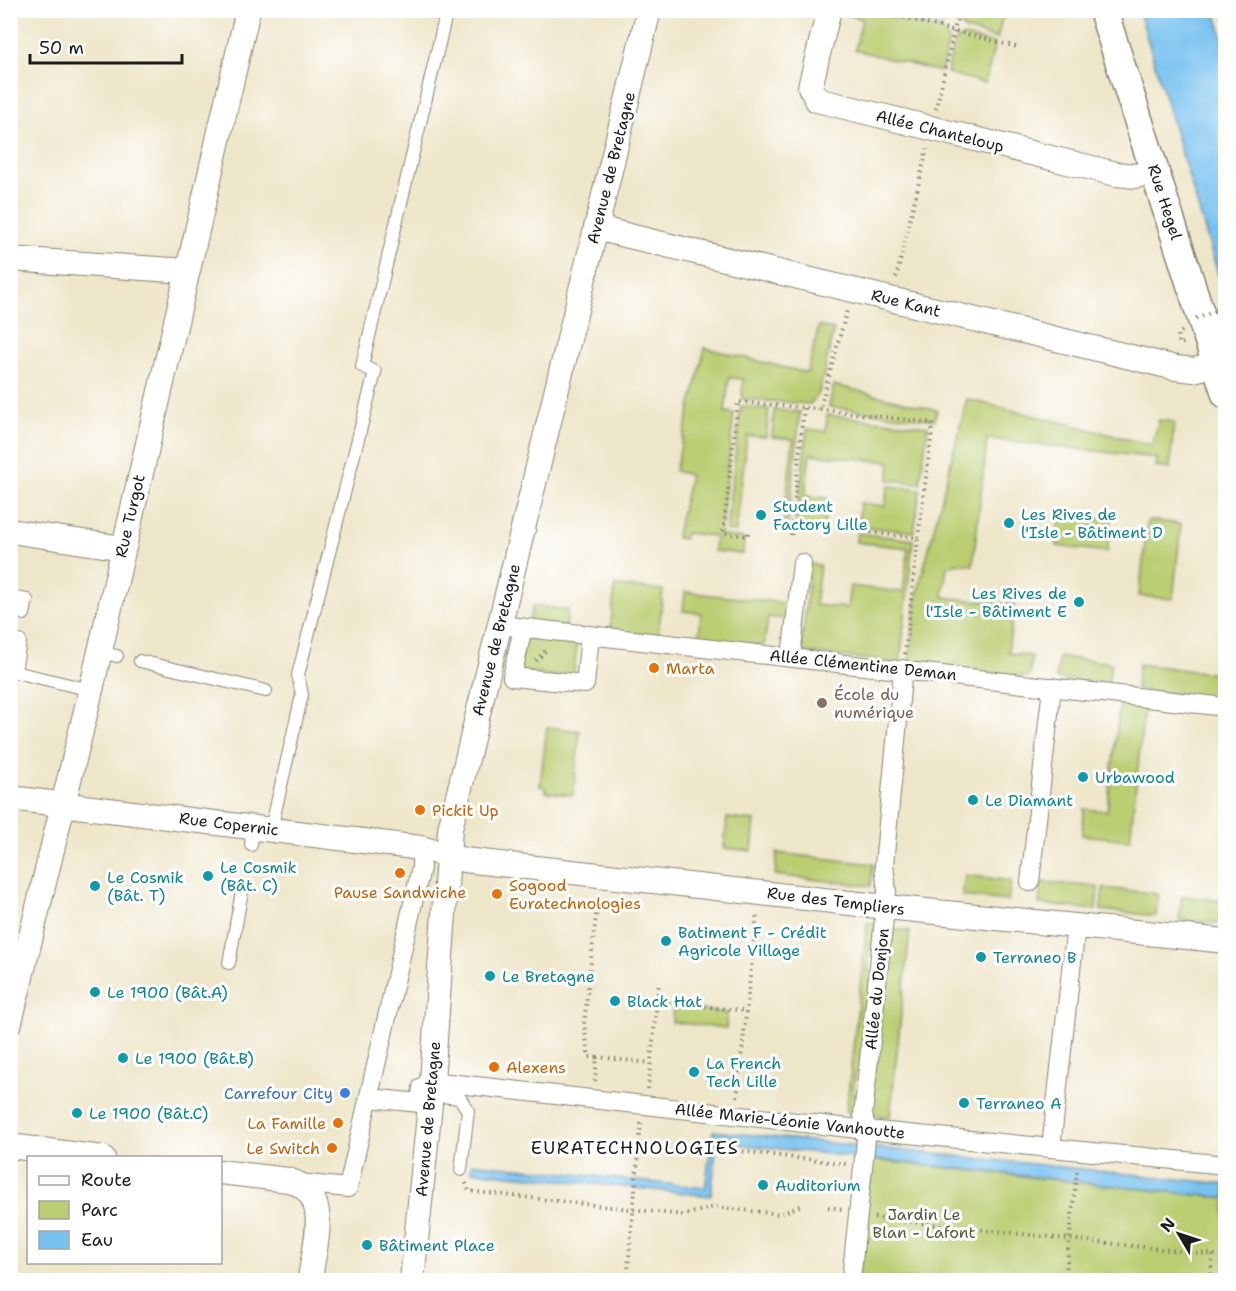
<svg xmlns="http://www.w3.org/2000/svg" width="1236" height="1291" font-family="'Shantell Sans',sans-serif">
	<rect width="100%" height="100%" fill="#fff"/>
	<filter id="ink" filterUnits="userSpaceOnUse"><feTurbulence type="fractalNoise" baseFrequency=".0167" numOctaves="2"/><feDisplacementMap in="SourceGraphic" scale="12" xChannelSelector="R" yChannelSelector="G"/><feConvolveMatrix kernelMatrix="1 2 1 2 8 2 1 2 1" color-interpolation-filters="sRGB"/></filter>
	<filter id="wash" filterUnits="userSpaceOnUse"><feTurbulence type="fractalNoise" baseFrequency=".008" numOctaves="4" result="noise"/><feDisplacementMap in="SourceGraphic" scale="24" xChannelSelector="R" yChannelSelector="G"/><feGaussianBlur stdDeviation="1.35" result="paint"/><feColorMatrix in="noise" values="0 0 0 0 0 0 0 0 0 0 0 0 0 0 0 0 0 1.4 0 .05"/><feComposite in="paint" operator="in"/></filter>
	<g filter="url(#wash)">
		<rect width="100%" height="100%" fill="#eee6c9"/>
		<!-- green -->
		<g fill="#bacd71" stroke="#6b7446" stroke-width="1.5">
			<path d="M 847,11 L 866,11 L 942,30 L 949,41 L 941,72 L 855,50 L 862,19 L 846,14 Z"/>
			<path d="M 887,11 L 956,11 L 954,20 L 943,25 Z"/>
			<path d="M 963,11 L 1004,11 L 997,39 L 964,29 L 960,23 Z"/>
			<path d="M 964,36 L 995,44 L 985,83 L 947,73 L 954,42 Z"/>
			<path d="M 819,326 L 834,330 L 819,393 L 810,404 L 742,399 L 743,379 L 729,378 L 725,412 L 734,413 L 720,535 L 744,539 L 743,554 L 714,551 L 715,536 L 686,533 L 684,539 L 676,538 L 690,475 L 675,471 L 705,348 L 807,373 Z"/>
			<path d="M 834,385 L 937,410 L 935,420 L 829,407 Z"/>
			<path d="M 967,399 L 1152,445 L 1159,420 L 1174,422 L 1170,469 L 1156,467 L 1157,458 L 987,439 L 973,565 L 955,563 L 954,566 L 947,566 L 943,597 L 1014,605 L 1008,653 L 1032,656 L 1029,677 L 909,664 L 917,595 Z"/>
			<path d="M 741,406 L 769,409 L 766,437 L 747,436 L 736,532 L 726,531 Z"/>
			<path d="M 774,410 L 800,412 L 788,525 L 783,525 L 793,439 L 772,437 Z"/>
			<path d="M 827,415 L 928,426 L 920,483 L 889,480 L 890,462 L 810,454 L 805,496 L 827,498 L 824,529 L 796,526 L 807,429 L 826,431 Z"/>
			<path d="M 888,486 L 920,489 L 914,532 L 858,526 L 860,503 L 885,506 Z"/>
			<path d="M 1060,514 L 1111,520 L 1107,552 L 1057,546 Z"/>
			<path d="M 1148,520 L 1181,524 L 1173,599 L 1139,596 Z"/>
			<path d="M 857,533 L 913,540 L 900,663 L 801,652 L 810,564 L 820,565 L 815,605 L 847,608 L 850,586 L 903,592 L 908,548 L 856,542 Z"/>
			<path d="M 615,586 L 663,590 L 658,637 L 610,632 Z"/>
			<path d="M 685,592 L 793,604 L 791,620 L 768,617 L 764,646 L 699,639 L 701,613 L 683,611 Z"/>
			<path d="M 533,606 L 568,610 L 566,627 L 529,622 Z"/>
			<path d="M 525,638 L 577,644 L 573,678 L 518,672 Z"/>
			<path d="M 1059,657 L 1111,663 L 1108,684 L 1056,679 Z"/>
			<path d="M 1139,664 L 1225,675 L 1225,700 L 1136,689 Z"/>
			<path d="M 1145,701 L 1130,840 L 1082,835 L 1084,809 L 1107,811 L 1120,703 Z"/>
			<path d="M 547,727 L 580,731 L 573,795 L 545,792 L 546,788 L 540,786 Z"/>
			<path d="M 727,818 L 755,821 L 752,851 L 724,848 Z"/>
			<path d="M 777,853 L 873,864 L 871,886 L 775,875 Z"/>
			<path d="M 965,875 L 1011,881 L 1008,901 L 962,896 Z"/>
			<path d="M 1041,882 L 1098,887 L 1096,910 L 1039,904 Z"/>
			<path d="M 1103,888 L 1158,894 L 1156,916 L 1101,910 Z"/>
			<path d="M 1182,896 L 1225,901 L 1225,924 L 1179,919 Z"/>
			<path d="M 867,923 L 878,924 L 875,944 L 870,944 L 868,971 L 872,972 L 861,1072 L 856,1072 L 853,1094 L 858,1095 L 856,1114 L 846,1112 Z"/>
			<path d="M 887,929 L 910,931 L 890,1117 L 867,1115 Z"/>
			<path d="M 673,1007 L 727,1013 L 726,1028 L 672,1022 Z"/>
			<path d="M 871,1160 L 1225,1198 L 1225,1280 L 858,1280 Z"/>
		</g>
		<!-- water -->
		<g fill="#77c1f0" stroke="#4a6e86" stroke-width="1.5">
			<path d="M 1139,11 L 1215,11 L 1226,48 L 1225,297 Z"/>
			<path d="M 713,1131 L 1225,1184 L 1226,1198 L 717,1142 L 711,1196 L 471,1171 L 472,1163 L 705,1188 Z"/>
		</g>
	</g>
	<g filter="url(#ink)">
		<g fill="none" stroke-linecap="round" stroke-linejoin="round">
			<!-- service casing -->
			<g stroke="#858172" stroke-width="14">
				<g id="service">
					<path d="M 10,597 L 27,600 L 24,614"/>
					<path d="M 20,641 L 15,672 L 91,690"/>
					<path d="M 100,652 L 117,656"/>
					<path d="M 140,661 L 266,691"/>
					<path d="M 271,829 L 302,695 L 298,675 L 375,372 L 362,366 L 447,10"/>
					<path d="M 251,845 L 253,826"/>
					<path d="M 229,963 L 242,891"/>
					<path d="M 431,1095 L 460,1098 L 468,1111 L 461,1170"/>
				</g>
			</g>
			<!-- pedestrian casing -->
			<g stroke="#858172" stroke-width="20">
				<g id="pedestrian">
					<path d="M 500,625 L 1226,707"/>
					<path d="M 523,628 L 512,677 L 585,684 L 590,636"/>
					<path d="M 791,657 L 802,563"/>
					<path d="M 1030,882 L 1052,687"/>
					<path d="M 370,1098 L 420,1103 L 422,1087 L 431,1081 L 867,1130 L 1226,1165"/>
					<path d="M 1051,1148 L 1076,926"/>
					<path d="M 299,1183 L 348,1188 L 421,868 L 421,848"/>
					<path d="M 851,1280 L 867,1130 L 863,1115 L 887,891 L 884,865 L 903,669"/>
				</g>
			</g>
			<!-- minor casing -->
			<g stroke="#858172" stroke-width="26">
				<g id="minor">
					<path d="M 829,10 L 810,87 L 817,100 L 1116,174 L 1136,176 L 1155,171"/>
					<path d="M 596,228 L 1176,368 L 1194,370 L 1216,364"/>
					<path d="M 10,259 L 187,271"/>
					<path d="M 10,531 L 123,548"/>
					<path d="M 10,798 L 421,848 L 464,860 L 886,907 L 1226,941"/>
					<path d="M 10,1022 L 91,690 L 248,10"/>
					<path d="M 10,1146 L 103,1158"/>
					<path d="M 220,1172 L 288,1180 C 334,1193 314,1244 310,1280"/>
					<path d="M 412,1280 L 431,1095 L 450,829 L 649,10"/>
				</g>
			</g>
			<!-- tertiary casing -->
			<g stroke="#858172" stroke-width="31">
				<path id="tertiary" d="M 1103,10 L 1226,394"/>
			</g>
			<!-- path -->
			<g stroke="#858172" stroke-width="4" stroke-dasharray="1.5 4.5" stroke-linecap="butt">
				<path d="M 875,10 L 1020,48"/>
				<path d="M 936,109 L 959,10"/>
				<path d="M 896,278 L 927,149"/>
				<path d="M 1182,331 L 1178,334 L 1179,344 L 1186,342"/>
				<path d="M 820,409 L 933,423 L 918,538 L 843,529"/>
				<path d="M 748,533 L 748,536 L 723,533 L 738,402 L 820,409 L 847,310"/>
				<path d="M 791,535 L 804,407"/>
				<path d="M 905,654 L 918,538"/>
				<path d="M 536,661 L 547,649"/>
				<path d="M 657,1001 L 746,1011"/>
				<path d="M 597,1057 L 650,1063"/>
				<path d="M 595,1081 L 597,1057 L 589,1057 L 584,1024 L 598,897"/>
				<path d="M 648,1089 L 659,982"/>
				<path d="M 737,1097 L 757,913"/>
				<path d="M 732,1144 L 731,1150 L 846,1164"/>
				<path d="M 466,1183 L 469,1191 L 683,1215 L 714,1207 L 780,1214 L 802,1205"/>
				<path d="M 828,1207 L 842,1209"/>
				<path d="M 874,1218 L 1226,1256"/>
				<path d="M 1065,1274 L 1141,1280"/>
				<path d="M 627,1280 L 641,1123"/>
				<path d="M 1065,1280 L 1077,1169"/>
				<path d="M 1210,1280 L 1213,1255"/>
			</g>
			<!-- service -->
			<use href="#service" stroke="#fff" stroke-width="12"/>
			<!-- pedestrian -->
			<use href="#pedestrian" stroke="#fff" stroke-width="18"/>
			<!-- minor -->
			<use href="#minor" stroke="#fff" stroke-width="24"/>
			<!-- tertiary -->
			<use href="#tertiary" stroke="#fff" stroke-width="28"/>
			<!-- path-bridge -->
			<path stroke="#858172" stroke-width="4" stroke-dasharray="1.5 4.5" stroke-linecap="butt" d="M 1196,318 L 1226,308"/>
		</g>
	</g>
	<!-- markers -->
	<g fill="#0f9aa8" stroke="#fff" stroke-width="2">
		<circle cx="761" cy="515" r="6"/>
		<circle cx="1009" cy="523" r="6"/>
		<circle cx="1079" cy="602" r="6"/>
		<circle cx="1083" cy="777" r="6"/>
		<circle cx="973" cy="800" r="6"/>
		<circle cx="208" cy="876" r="6"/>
		<circle cx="95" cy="886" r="6"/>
		<circle cx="666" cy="941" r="6"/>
		<circle cx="981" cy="957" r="6"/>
		<circle cx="490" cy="976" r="6"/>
		<circle cx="95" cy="992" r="6"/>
		<circle cx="615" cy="1001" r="6"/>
		<circle cx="123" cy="1058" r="6"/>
		<circle cx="694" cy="1072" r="6"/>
		<circle cx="964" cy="1103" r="6"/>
		<circle cx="77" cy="1113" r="6"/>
		<circle cx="763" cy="1185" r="6"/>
		<circle cx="367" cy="1245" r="6"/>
	</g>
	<g fill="#e8710a" stroke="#fff" stroke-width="2">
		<circle cx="654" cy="668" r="6"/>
		<circle cx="420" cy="810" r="6"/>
		<circle cx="400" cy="873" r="6"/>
		<circle cx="497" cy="894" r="6"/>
		<circle cx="494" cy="1067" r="6"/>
		<circle cx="338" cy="1123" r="6"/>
		<circle cx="332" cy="1148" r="6"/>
	</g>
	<circle fill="#8d6e63" stroke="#fff" stroke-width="2" cx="822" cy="703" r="6"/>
	<circle fill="#3f7fe0" stroke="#fff" stroke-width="2" cx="345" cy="1093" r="6"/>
	<g text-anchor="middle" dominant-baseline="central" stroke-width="6" stroke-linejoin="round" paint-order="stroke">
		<!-- street labels -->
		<g font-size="16" fill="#1c1c1c" stroke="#fff">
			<text transform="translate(940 131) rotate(14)">Allée Chanteloup</text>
			<text transform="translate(611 168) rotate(-76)">Avenue de Bretagne</text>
			<text transform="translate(1165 202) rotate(72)">Rue Hegel</text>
			<text transform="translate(906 303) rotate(14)">Rue Kant</text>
			<text transform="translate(130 516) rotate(-77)">Rue Turgot</text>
			<text transform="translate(496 640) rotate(-76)">Avenue de Bretagne</text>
			<text transform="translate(863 665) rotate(6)">Allée Clémentine Deman</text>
			<text transform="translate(229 824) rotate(7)">Rue Copernic</text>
			<text transform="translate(836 901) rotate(7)">Rue des Templiers</text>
			<text transform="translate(877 989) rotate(-84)">Allée du Donjon</text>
			<text transform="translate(428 1119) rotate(-85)">Avenue de Bretagne</text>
			<text transform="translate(790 1121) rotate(6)">Allée Marie-Léonie Vanhoutte</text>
		</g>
		<!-- culture labels -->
		<g font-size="16" fill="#0d838f" stroke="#fff" text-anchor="start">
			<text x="773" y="506">Student<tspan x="773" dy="18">Factory Lille</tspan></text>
			<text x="1021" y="514">Les Rives de<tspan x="1021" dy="18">l'Isle - Bâtiment D</tspan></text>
			<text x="1067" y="593" text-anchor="end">Les Rives de<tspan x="1067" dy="18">l'Isle - Bâtiment E</tspan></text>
			<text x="1095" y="777">Urbawood</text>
			<text x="985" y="800">Le Diamant</text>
			<text x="220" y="867">Le Cosmik<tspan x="220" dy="18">(Bât. C)</tspan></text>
			<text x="107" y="877">Le Cosmik<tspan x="107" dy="18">(Bât. T)</tspan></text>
			<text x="678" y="932">Batiment F - Crédit<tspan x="678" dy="18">Agricole Village</tspan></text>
			<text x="993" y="957">Terraneo B</text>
			<text x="502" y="976">Le Bretagne</text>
			<text x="107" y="992">Le 1900 (Bât.A)</text>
			<text x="627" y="1001">Black Hat</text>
			<text x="135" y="1058">Le 1900 (Bât.B)</text>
			<text x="706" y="1063">La French<tspan x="706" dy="18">Tech Lille</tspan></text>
			<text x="976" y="1103">Terraneo A</text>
			<text x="89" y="1113">Le 1900 (Bât.C)</text>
			<text x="775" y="1185">Auditorium</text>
			<text x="379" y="1245">Bâtiment Place</text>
		</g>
		<!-- food labels -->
		<g font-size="16" fill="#c56008" stroke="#fff" text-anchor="start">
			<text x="666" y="668">Marta</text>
			<text x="432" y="810">Pickit Up</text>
			<text x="509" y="885">Sogood<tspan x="509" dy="18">Euratechnologies</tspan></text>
			<text x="400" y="892" text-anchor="middle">Pause Sandwiche</text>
			<text x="506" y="1067">Alexens</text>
			<text x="326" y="1123" text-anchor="end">La Famille</text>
			<text x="320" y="1148" text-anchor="end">Le Switch</text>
		</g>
		<!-- education labels -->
		<g font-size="16" fill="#785e54" stroke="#fff" text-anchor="start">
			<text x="834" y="694">École du<tspan x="834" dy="18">numérique</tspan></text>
		</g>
		<!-- shop labels -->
		<g font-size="16" fill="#366cbe" stroke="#fff" text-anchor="end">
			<text x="333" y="1093">Carrefour City</text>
		</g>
		<!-- park labels -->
		<g font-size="16" fill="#535a3a" stroke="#fff">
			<text x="924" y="1214">Jardin Le<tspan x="924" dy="18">Blan - Lafont</tspan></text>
		</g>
		<!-- neighbourhood labels -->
		<g font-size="18" letter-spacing="1.5" fill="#1c1c1c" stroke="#fff">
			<text x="635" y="1148">EURATECHNOLOGIES</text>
		</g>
	</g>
	<!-- margin -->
	<rect width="1236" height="1291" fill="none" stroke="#fff" stroke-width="36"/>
	<!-- legend -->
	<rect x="27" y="1156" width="195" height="108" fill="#ffffff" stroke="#a4a4a4" stroke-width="1.5"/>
	<rect x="39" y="1176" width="30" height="9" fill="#ffffff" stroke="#a4a4a4" stroke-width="1.5"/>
	<text x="81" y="1186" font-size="18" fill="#1c1c1c">Route</text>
	<rect x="39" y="1201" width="30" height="18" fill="#bacd71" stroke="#a4a4a4" stroke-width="1.5"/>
	<text x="81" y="1216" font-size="18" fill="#1c1c1c">Parc</text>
	<rect x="39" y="1231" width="30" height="18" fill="#77c1f0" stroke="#a4a4a4" stroke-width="1.5"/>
	<text x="81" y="1246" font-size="18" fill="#1c1c1c">Eau</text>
	<!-- north arrow -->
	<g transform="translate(1179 1234) rotate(309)" stroke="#ffffff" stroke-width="4.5" paint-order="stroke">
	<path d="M0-4.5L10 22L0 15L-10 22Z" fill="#1c1c1c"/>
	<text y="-9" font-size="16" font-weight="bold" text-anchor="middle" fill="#1c1c1c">N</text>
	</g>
	<!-- scale -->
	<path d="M30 54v9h152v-9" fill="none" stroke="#1c1c1c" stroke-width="3"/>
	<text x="39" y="54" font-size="18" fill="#1c1c1c" stroke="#ffffff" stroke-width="4.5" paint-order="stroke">50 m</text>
</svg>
